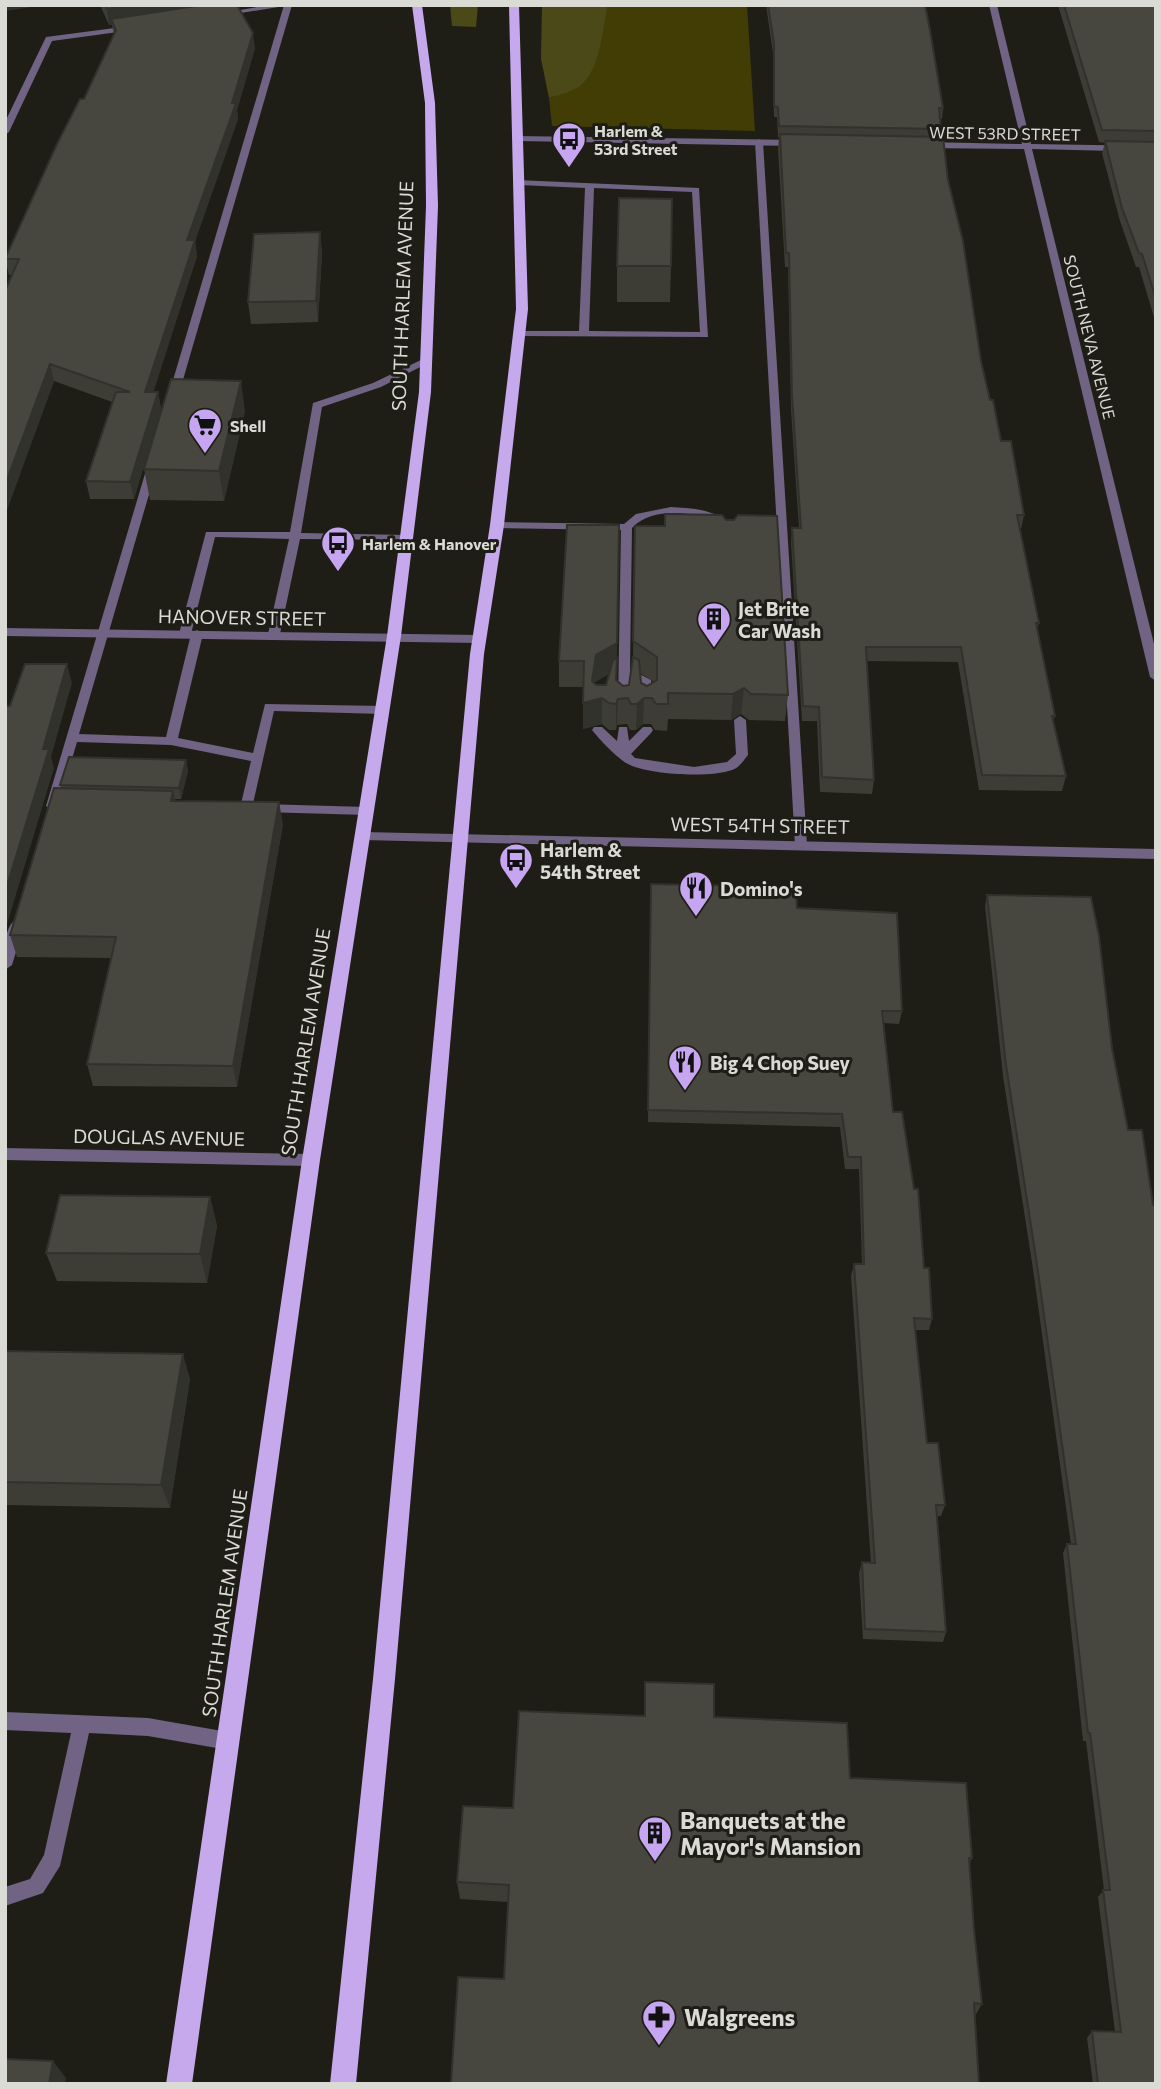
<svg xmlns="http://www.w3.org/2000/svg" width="1161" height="2089" font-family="Commissioner,sans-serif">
	<rect width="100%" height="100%" fill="#1e1e17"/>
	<!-- green -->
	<path fill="#413d05" d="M 608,5 L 747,5 L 755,131 L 552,126 L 549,98 L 564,93 L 604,20 Z"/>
	<!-- forest -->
	<g fill="#4c4918">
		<path d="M 450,5 L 478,5 L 476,27 L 452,26 Z"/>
		<path d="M 542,5 L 608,5 C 602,29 601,68 581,85 C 572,92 559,95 549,98 L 541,59 Z"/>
	</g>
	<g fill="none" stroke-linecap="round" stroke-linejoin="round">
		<!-- lane -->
		<g fill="#706383" fill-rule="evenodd">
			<path d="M 284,5 L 292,5 L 178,397 L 169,399 L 168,397 Z"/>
			<path d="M 759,139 L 763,142 L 807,846 L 801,850 L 795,846 L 755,142 Z"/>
			<path d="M 516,180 L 699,188 L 708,337 L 517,336 L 517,332 L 520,331 L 579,331 L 585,188 L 519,185 L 516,184 ZM 594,188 L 692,192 L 700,332 L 589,331 Z"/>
			<path d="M 423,359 L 432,361 L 381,387 L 322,407 L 301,533 L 406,535 L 410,536 L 410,540 L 300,539 L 280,634 L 274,638 L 268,634 L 289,539 L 215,537 L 191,634 L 189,637 L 181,637 L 179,634 L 206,532 L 290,532 L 313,403 L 373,383 Z"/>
			<path d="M 152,464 L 157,467 L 79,734 L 166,737 L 191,634 L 197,630 L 203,634 L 178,738 L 253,753 L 265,704 L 383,706 L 389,710 L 383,714 L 274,711 L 252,808 L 246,812 L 240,808 L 251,761 L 171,745 L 77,742 L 58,806 L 52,810 L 46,806 L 147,467 Z"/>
			<path d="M 671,507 C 690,508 714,509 728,523 L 723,526 C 716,524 710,519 702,517 C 680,511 649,510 632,528 L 630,669 L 651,680 L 653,704 L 647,708 L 643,707 L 641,685 L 630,679 L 630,703 L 624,707 L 618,703 L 621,530 L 497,528 L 492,525 L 497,522 L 624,524 L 636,514 Z"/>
			<path d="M 740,716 L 746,720 L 748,755 C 744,760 739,768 732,770 C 710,778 649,775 628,764 C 618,759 599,739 592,730 L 594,727 L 602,727 L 617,741 L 619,727 L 627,727 L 629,741 L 643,727 L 651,727 L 653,730 L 651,733 L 631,754 L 635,758 L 694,767 L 727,762 L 736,754 L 734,720 Z"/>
			<path d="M 261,804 L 367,807 L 373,811 L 367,815 L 261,812 L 255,808 Z"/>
			<path d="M 18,918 L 25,923 L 12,965 L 5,970 C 5,954 2,926 18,918 Z"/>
			<path d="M 5,1712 L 148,1718 L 228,1732 L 234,1735 L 237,1741 L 234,1747 L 228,1750 L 148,1736 L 89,1733 L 60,1866 L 43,1893 L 5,1906 L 5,1887 L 30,1879 L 44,1855 L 71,1733 L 5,1730 Z"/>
		</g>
		<!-- street -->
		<g fill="#706383" fill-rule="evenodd">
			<path d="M 268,5 L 291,5 L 222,16 L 218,14 Z"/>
			<path d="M 989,5 L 997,5 L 1031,144 L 1156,146 L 1156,152 L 1032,149 L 1156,652 L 1156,681 L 1150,677 L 1024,149 L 925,148 L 921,145 L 925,142 L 1022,144 Z"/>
			<path d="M 130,26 L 134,28 L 133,30 L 52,41 L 9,132 L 5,135 L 5,122 L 46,37 Z"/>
			<path d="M 515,136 L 796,140 L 800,143 L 796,146 L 518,141 L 514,138 Z"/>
			<path d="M 5,628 L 479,635 L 485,639 L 479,643 L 5,636 Z"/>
			<path d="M 363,832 L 1156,849 L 1156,859 L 363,840 L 357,836 Z"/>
			<path d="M 5,1148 L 311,1154 L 316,1156 L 318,1160 L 316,1164 L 311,1166 L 5,1160 Z"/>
		</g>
		<!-- primary -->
		<g fill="#c6a9ec" fill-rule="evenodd">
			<path d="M 412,5 L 422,5 L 435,103 L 438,206 L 431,392 L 401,636 L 320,1160 L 192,2084 L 166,2084 L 302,1160 L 387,636 L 419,392 L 426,206 L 425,103 Z"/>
			<path d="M 509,5 L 519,5 L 528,309 L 504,525 L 484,654 L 395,1679 L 356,2084 L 330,2084 L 373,1679 L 470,654 L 490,525 L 516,309 Z"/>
		</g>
	</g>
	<!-- wall -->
	<g fill="#3d3d36" fill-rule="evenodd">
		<path d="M 100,5 L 237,5 L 255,48 L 237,110 L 238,119 L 195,241 L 197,256 L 153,392 L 158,392 L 161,409 L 134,499 L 90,499 L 86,481 L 112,402 L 54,381 L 5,515 L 5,291 L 12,275 L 9,275 L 5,259 L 84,99 L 114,35 L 112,25 L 109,25 Z"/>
		<path d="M 766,5 L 925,5 L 943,108 L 942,119 L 940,119 L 941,129 L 940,137 L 981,361 L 1001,441 L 1024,515 L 1021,529 L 1020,529 L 1039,623 L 1037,631 L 1055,716 L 1053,722 L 1066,776 L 1062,791 L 979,790 L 958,662 L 866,661 L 874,780 L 872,794 L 820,792 L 817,721 L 802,721 L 791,542 L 792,528 L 799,528 L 791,410 L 788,267 L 785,267 L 778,148 L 779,137 L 778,137 L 777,117 L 774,117 L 773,53 Z"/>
		<path d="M 1058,5 L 1156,5 L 1156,324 L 1139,267 L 1136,267 L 1120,221 L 1102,153 L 1105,143 L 1099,142 Z"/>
		<path d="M 320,232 L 322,253 L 318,322 L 251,324 L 248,302 Z"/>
		<path d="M 617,266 L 671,266 L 670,302 L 617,302 Z"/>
		<path d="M 245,411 L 224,501 L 150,500 L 144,469 Z"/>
		<path d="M 619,525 L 616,680 L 623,686 L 629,685 L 633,659 L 635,526 L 788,695 L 785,721 L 749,720 L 741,714 L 731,720 L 668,719 L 667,731 L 655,730 L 651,724 L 643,724 L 636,730 L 630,730 L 627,724 L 617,725 L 616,730 L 609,730 L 602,724 L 583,729 L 583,687 L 559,687 L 559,661 ZM 640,673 L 654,682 L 647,686 L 641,683 ZM 609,674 L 606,685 L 596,685 L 595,684 L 595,682 Z"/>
		<path d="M 186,760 L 188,771 L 181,799 L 175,799 L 176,801 L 283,824 L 237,1087 L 93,1086 L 87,1064 L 111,958 L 17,957 L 10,935 L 61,788 L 60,785 Z"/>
		<path d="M 651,884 L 797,908 L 902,1011 L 899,1024 L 884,1023 L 893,1112 L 924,1268 L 932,1319 L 929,1330 L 915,1330 L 927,1443 L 945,1505 L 941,1516 L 937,1516 L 946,1632 L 943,1642 L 863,1639 L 859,1573 L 862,1562 L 871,1563 L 851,1276 L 854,1264 L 862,1264 L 859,1169 L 845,1169 L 840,1127 L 648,1122 Z"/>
		<path d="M 987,895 L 1156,2084 L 1093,2084 L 1087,2038 L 1092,2031 L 1115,2032 L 1098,1897 L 1104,1890 L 1086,1741 L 1083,1741 L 1063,1553 L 1067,1544 L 1071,1544 L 1033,1269 L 1003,1076 L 985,906 Z"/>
		<path d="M 210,1197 L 217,1226 L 207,1283 L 57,1281 L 46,1253 Z"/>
		<path d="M 5,1351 L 190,1379 L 170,1508 L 5,1505 Z"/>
		<path d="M 645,1682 L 714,1717 L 850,1778 L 972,1858 L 969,1865 L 974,1929 L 982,2004 L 975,2016 L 504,1979 L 508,1902 L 460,1899 L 457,1882 L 513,1808 L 644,1716 Z"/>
	</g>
	<!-- shaded-wall -->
	<g fill="#32322c">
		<path d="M 5,5 L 46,5 L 5,11 Z"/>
		<path d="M 130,5 L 231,5 L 111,19 L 112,25 L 109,25 L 107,9 Z"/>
		<path d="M 253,33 L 255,48 L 237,110 L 238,119 L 195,241 L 197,256 L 148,409 L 145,392 L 187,240 L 232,103 Z"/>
		<path d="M 320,232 L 322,253 L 318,322 L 316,301 Z"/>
		<path d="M 50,364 L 54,381 L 5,515 L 5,485 Z"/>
		<path d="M 241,381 L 245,411 L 224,501 L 219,471 Z"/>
		<path d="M 158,392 L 161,409 L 134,499 L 130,482 Z"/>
		<path d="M 617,643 L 615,706 L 616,669 L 595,682 L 593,701 L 602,698 L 602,724 L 583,729 L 583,703 L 592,681 L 596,655 Z"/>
		<path d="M 67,664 L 72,683 L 51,757 L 54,768 L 5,931 L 5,892 L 43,749 Z"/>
		<path d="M 744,688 L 741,714 L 731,720 L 733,694 Z"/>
		<path d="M 644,698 L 643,724 L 636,730 L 637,704 Z"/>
		<path d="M 618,699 L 617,725 L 616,730 L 616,704 Z"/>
		<path d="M 186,760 L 188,771 L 181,799 L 179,788 Z"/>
		<path d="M 173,791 L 178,813 L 171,801 Z"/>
		<path d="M 279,802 L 283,824 L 237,1087 L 233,1066 Z"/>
		<path d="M 210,1197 L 217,1226 L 207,1283 L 200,1254 Z"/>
		<path d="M 183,1354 L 190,1379 L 170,1508 L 161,1485 Z"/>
		<path d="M 53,2061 L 66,2078 L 65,2084 L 49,2084 Z"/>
	</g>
	<!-- building -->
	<g fill="#47473f" stroke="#32322c" stroke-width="2">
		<path d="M 105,5 L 130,5 L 107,9 Z"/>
		<path d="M 202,5 L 237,5 L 253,33 L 232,103 L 236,103 L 187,240 L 195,240 L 145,392 L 158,392 L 130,482 L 86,481 L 116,392 L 130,392 L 50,364 L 5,485 L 5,291 L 19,259 L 5,259 L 57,144 L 80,99 L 84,99 L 116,30 L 111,19 Z"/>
		<path d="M 768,5 L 925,5 L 930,30 L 943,108 L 939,108 L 941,129 L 779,126 L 778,107 L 774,106 L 774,43 Z"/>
		<path d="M 1064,5 L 1156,5 L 1156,131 L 1102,130 Z"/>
		<path d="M 780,134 L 943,137 L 948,180 L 963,241 L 981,361 L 990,400 L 993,400 L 1001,441 L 1011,441 L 1024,515 L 1017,515 L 1039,623 L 1036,623 L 1055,716 L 1052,716 L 1066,776 L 982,775 L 961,647 L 866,647 L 874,780 L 822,777 L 819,707 L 803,706 L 792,528 L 801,528 L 792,395 L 789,253 L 786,253 Z"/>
		<path d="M 1105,141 L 1156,142 L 1156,299 L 1142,254 L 1139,253 L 1122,208 Z"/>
		<path d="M 619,198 L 672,199 L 671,266 L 617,266 Z"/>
		<path d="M 320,232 L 316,301 L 248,302 L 254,234 Z"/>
		<path d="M 171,379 L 241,381 L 219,471 L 144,469 Z"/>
		<path d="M 665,514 L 722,515 L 726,520 L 734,520 L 738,515 L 777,516 L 788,695 L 751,694 L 744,688 L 733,694 L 668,693 L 668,704 L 656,704 L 652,698 L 644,698 L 637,704 L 631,704 L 628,698 L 618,699 L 616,704 L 609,703 L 602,698 L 583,703 L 584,661 L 559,661 L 567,525 L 619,525 L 617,643 L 596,655 L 592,681 L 596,685 L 606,685 L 613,660 L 617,658 L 616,680 L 623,686 L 629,685 L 633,657 L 639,660 L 641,683 L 647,686 L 657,680 L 657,657 L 633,641 L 635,526 L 665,526 Z"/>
		<path d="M 25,664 L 67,664 L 43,749 L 49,749 L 5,892 L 5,706 L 10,706 Z"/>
		<path d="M 69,757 L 186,760 L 179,788 L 60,785 Z"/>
		<path d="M 54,788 L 173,791 L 171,801 L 279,802 L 233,1066 L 87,1064 L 116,937 L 10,935 Z"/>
		<path d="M 651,884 L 796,887 L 797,908 L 897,913 L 902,1011 L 882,1011 L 893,1112 L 902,1112 L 914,1189 L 918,1189 L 924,1268 L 929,1268 L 932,1319 L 914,1318 L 927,1443 L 938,1443 L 945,1505 L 936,1505 L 946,1632 L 865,1629 L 862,1562 L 875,1563 L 854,1264 L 864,1264 L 861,1157 L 848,1157 L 842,1114 L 648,1110 Z"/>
		<path d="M 987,895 L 1091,897 L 1099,936 L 1112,1048 L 1128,1130 L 1142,1130 L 1153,1205 L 1156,1205 L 1156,2084 L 1098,2084 L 1092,2031 L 1121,2032 L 1103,1890 L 1110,1890 L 1090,1733 L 1088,1733 L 1067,1544 L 1076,1544 L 1036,1258 L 1006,1065 Z"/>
		<path d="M 60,1195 L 210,1197 L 200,1254 L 46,1253 Z"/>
		<path d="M 5,1351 L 183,1354 L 161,1485 L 5,1482 Z"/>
		<path d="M 645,1682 L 714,1684 L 714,1717 L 847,1723 L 850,1778 L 966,1783 L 972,1858 L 969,1858 L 974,1929 L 982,2004 L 974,2003 L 979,2084 L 451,2084 L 458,1977 L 504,1979 L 509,1885 L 457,1882 L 463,1806 L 513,1808 L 519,1711 L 645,1716 Z"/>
		<path d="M 5,2059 L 53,2061 L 49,2084 L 5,2084 Z"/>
	</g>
	<!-- icons -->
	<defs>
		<g id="bus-pin" transform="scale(1.75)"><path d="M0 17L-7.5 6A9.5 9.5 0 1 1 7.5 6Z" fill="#c6a6f0" stroke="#1e1e17"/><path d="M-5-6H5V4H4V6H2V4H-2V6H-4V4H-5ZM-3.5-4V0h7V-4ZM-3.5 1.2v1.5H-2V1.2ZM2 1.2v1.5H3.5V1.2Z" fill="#111"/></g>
		<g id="supermarket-pin" transform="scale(1.75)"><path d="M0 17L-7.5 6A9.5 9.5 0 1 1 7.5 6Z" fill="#c6a6f0" stroke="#1e1e17"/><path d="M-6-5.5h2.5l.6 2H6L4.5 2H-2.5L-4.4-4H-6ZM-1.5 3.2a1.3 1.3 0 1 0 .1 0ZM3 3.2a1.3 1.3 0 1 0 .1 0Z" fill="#111"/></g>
		<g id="building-pin" transform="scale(1.75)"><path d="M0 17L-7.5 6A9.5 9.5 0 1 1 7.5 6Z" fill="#c6a6f0" stroke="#1e1e17"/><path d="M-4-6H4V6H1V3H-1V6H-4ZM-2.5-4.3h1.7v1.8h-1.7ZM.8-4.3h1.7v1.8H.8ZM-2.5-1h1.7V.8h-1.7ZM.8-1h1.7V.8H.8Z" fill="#111"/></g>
		<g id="restaurant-pin" transform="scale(1.75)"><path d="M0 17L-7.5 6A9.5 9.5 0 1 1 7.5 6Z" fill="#c6a6f0" stroke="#1e1e17"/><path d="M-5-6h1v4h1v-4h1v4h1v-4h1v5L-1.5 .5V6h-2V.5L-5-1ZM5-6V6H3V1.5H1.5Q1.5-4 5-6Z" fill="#111"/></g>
		<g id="pharmacy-pin" transform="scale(1.75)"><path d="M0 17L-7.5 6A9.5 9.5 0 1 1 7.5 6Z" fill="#c6a6f0" stroke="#1e1e17"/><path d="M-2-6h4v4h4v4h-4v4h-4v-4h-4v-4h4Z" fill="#111"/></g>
	</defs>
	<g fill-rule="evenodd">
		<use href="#bus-pin" x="569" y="139"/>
		<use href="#supermarket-pin" x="205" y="425"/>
		<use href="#bus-pin" x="338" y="543"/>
		<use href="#building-pin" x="714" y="619"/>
		<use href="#bus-pin" x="516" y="860"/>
		<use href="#restaurant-pin" x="696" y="888"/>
		<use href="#restaurant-pin" x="685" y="1062"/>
		<use href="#building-pin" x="655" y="1833"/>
		<use href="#pharmacy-pin" x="659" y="2017"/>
	</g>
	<g text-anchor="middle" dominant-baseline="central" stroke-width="6" stroke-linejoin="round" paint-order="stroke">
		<!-- far-poi labels -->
		<g font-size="16" font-weight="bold" fill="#dbdbd6" stroke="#1e1e17" text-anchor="start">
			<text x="594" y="130">Harlem &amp;<tspan x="594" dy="18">53rd Street</tspan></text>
			<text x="230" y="425">Shell</text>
			<text x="362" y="543">Harlem &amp; Hanover</text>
		</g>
		<!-- far-street labels -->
		<g font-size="16" fill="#dbdbd6" stroke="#1e1e17">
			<text transform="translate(1005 133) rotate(1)">WEST 53RD STREET</text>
			<text transform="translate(1090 337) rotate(76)">SOUTH NEVA AVENUE</text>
		</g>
		<!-- street labels -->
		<g font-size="19" fill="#dbdbd6" stroke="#1e1e17">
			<text transform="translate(402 296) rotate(-88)">SOUTH HARLEM AVENUE</text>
			<text transform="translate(242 617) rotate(1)">HANOVER STREET</text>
			<text transform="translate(760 825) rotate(1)">WEST 54TH STREET</text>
			<text transform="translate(305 1042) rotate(-81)">SOUTH HARLEM AVENUE</text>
			<text transform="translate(159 1137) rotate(1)">DOUGLAS AVENUE</text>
			<text transform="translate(224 1603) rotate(-82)">SOUTH HARLEM AVENUE</text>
		</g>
		<!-- poi labels -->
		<g font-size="19" font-weight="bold" fill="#dbdbd6" stroke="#1e1e17" text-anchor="start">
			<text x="738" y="608">Jet Brite<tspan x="738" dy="22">Car Wash</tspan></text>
			<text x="540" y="849">Harlem &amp;<tspan x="540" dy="22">54th Street</tspan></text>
			<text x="720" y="888">Domino's</text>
			<text x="710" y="1062">Big 4 Chop Suey</text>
		</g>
		<!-- near-poi labels -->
		<g font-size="23" font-weight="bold" fill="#dbdbd6" stroke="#1e1e17" text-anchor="start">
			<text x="680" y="1820">Banquets at the<tspan x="680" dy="26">Mayor's Mansion</tspan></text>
			<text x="684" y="2017">Walgreens</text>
		</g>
	</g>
	<!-- border -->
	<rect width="1161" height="2089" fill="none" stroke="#dbdbd6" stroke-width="14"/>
</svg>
